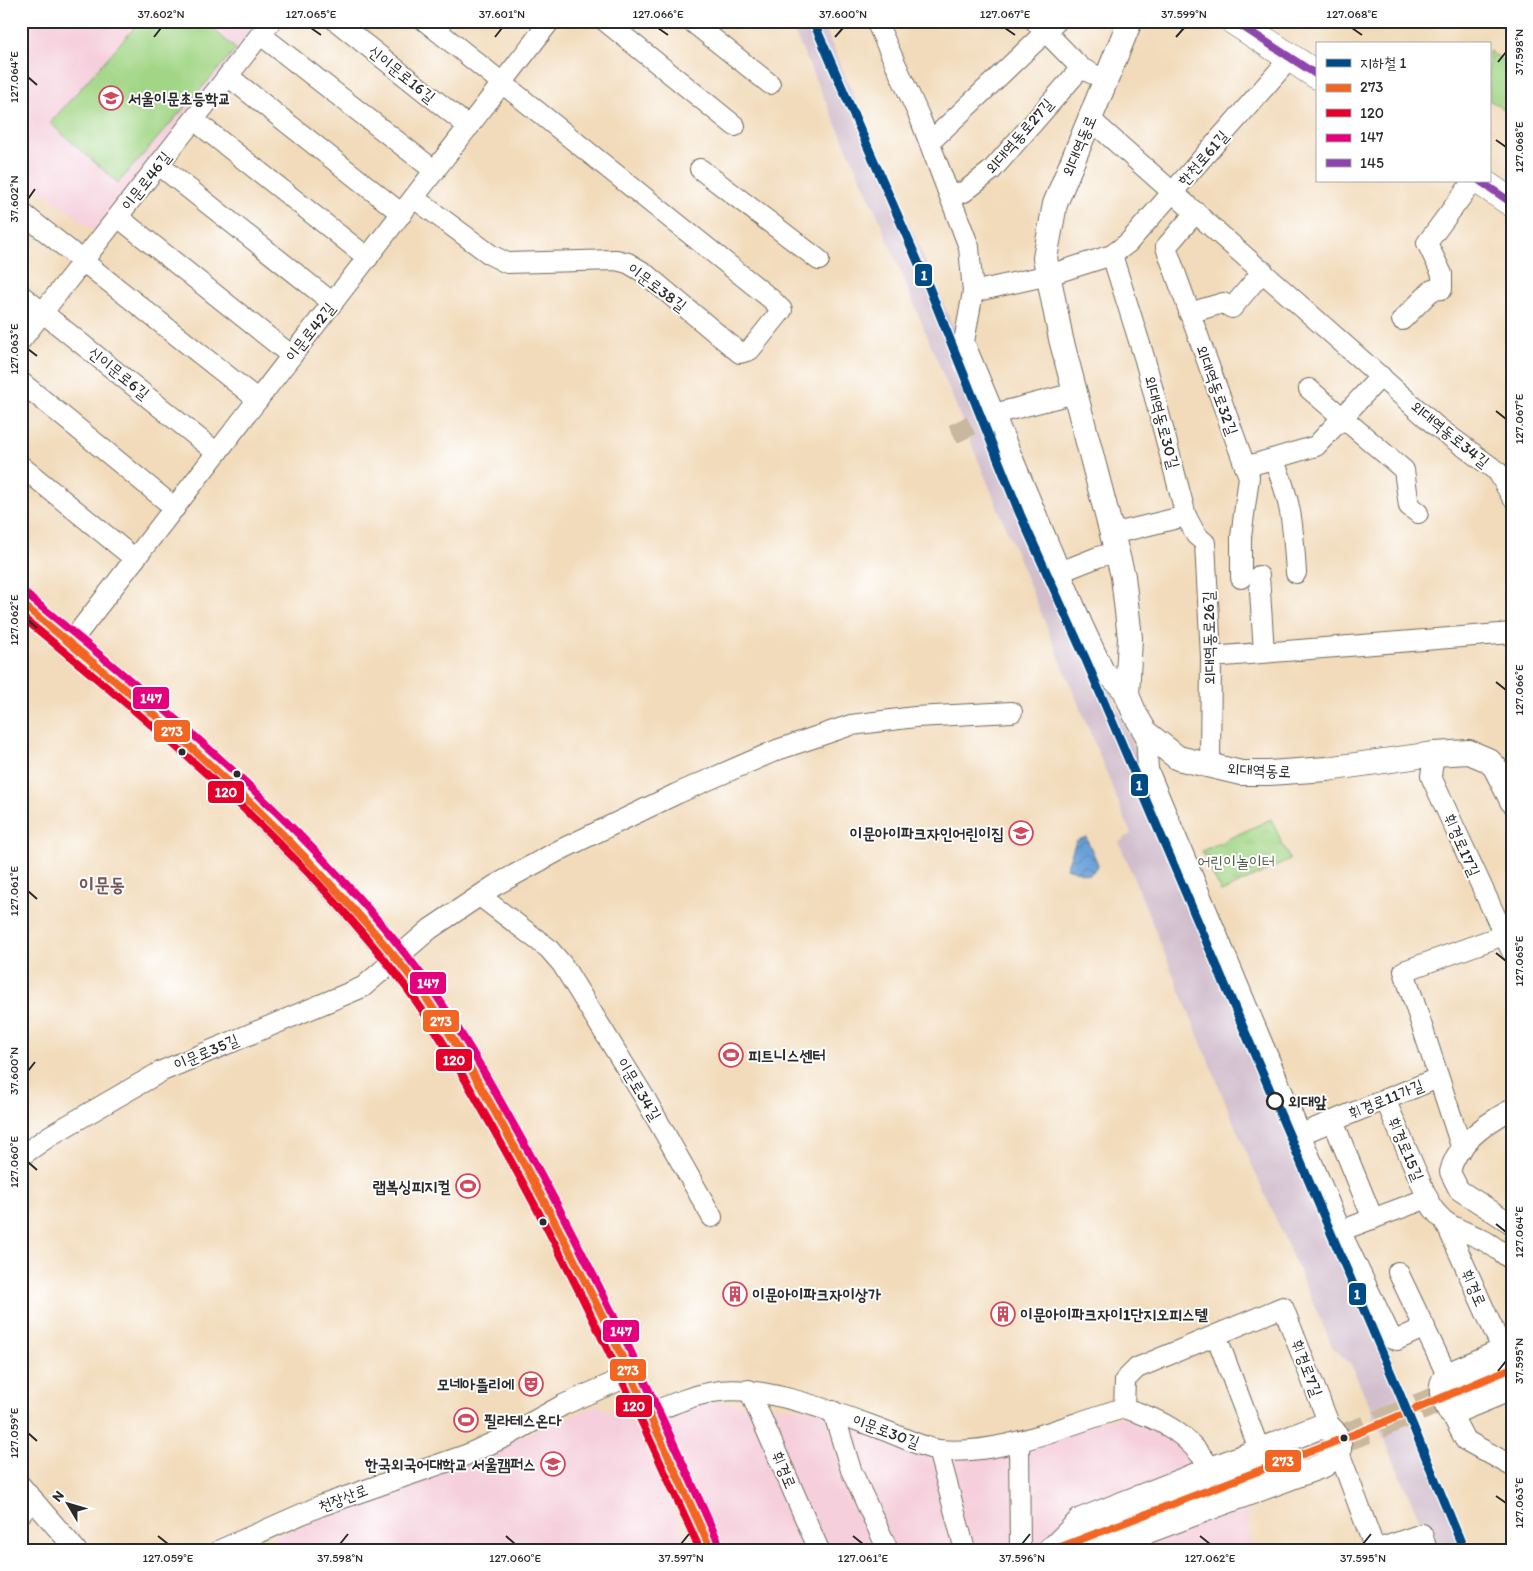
<svg xmlns="http://www.w3.org/2000/svg" width="1533" height="1571" font-family="Itim,'Poor Story',sans-serif">
	<defs>
		<pattern id="grass-tufts" width="24" height="20" patternUnits="userSpaceOnUse" patternTransform="scale(1.25)"><rect width="24" height="20" fill="#a2d686"/><path d="M3 7l-1-3M5 7V3M7 7l1-3M15 17l-1-3M17 17v-4M19 17l1-3" fill="none" stroke="#8cb874"/></pattern>
		<pattern id="water-waves" width="16" height="10" patternUnits="userSpaceOnUse" patternTransform="scale(1.25)"><rect width="16" height="10" fill="#69a0d7"/><path d="M0 5q4-4 8 0t8 0" fill="none" stroke="#5783af"/></pattern>
	</defs>
	<rect width="100%" height="100%" fill="#fff"/>
	<filter id="ink" filterUnits="userSpaceOnUse"><feTurbulence type="fractalNoise" baseFrequency=".02" numOctaves="2"/><feDisplacementMap in="SourceGraphic" scale="10" xChannelSelector="R" yChannelSelector="G"/><feConvolveMatrix kernelMatrix="1 2 1 2 8 2 1 2 1" color-interpolation-filters="sRGB"/></filter>
	<filter id="wash" filterUnits="userSpaceOnUse"><feTurbulence type="fractalNoise" baseFrequency=".0096" numOctaves="4" result="noise"/><feDisplacementMap in="SourceGraphic" scale="20" xChannelSelector="R" yChannelSelector="G"/><feGaussianBlur stdDeviation="1.12" result="paint"/><feColorMatrix in="noise" values="0 0 0 0 0 0 0 0 0 0 0 0 0 0 0 0 0 1.4 0 .05"/><feComposite in="paint" operator="in"/></filter>
	<g filter="url(#wash)">
		<rect width="100%" height="100%" fill="#f2dbbb"/>
		<!-- built -->
		<g fill="#f5cfdc">
			<path d="M 21,21 L 263,21 L 95,231 L 21,176 Z"/>
			<path d="M 682,1399 L 833,1411 L 938,1450 L 1066,1425 L 1146,1414 L 1245,1493 L 1252,1550 L 242,1550 L 598,1405 L 634,1425 L 686,1538 L 701,1531 L 648,1414 Z"/>
		</g>
		<!-- railway -->
		<path fill="#d1bdcc" d="M 789,21 L 822,21 L 1131,740 L 1178,864 L 1383,1339 L 1470,1550 L 1433,1550 L 1351,1364 L 1333,1348 L 1243,1145 L 1119,842 L 1131,834 L 1097,749 L 877,214 Z"/>
		<!-- grass -->
		<g fill="url(#grass-tufts)" stroke="#668058">
			<path d="M 1271,819 L 1290,860 L 1221,892 L 1202,851 Z"/>
			<path d="M 1318,1436 L 1325,1454 L 1266,1475 L 1260,1457 Z"/>
		</g>
		<!-- pitch -->
		<g fill="#a2d686" stroke="#668058">
			<path d="M 140,21 L 204,21 L 236,49 L 118,183 L 50,123 Z"/>
			<path d="M 1489,51 L 1512,66 L 1511,114 L 1489,100 Z"/>
		</g>
		<!-- water -->
		<path fill="url(#water-waves)" stroke="#4a6681" d="M 1086,837 L 1098,864 L 1097,868 L 1089,875 L 1066,868 L 1076,841 Z"/>
	</g>
	<g filter="url(#ink)">
		<g fill="none" stroke-linecap="round" stroke-linejoin="round">
			<!-- minor-tunnel -->
			<path stroke="#cab89e" stroke-width="20" stroke-dasharray="20 10" stroke-linecap="butt" d="M 953,434 L 994,414"/>
			<!-- secondary-tunnel -->
			<path stroke="#cab89e" stroke-width="28" stroke-dasharray="28 14" stroke-linecap="butt" d="M 1261,1468 L 1373,1427 L 1465,1388"/>
			<!-- minor casing -->
			<g stroke="#71695d" stroke-width="22">
				<g id="minor">
					<path d="M 336,21 L 469,127"/>
					<path d="M 605,21 L 735,126"/>
					<path d="M 691,21 L 770,84"/>
					<path d="M 876,21 L 920,118 L 969,247 L 973,292 L 964,342 L 1083,626 L 1104,671 L 1127,695"/>
					<path d="M 1035,21 L 1081,68 L 1093,74"/>
					<path d="M 261,35 L 435,171"/>
					<path d="M 228,76 L 402,214"/>
					<path d="M 1090,119 L 1436,426 L 1498,472 L 1512,497"/>
					<path d="M 194,120 L 368,258"/>
					<path d="M 930,142 L 1057,21"/>
					<path d="M 159,165 L 333,303"/>
					<path d="M 700,169 L 819,260"/>
					<path d="M 950,194 L 964,192 L 992,170 L 1081,68"/>
					<path d="M 414,198 L 491,255 L 507,263 L 616,260 L 628,263 L 643,272 L 740,353 L 750,350 L 782,310 L 771,299 L 425,21"/>
					<path d="M 21,212 L 258,400"/>
					<path d="M 1196,212 L 1166,247 L 1249,477 L 1241,537 L 1241,578"/>
					<path d="M 118,217 L 292,356"/>
					<path d="M 1112,255 L 1145,360 L 1186,516 L 1196,535 L 1205,543 L 1211,657 L 1210,766"/>
					<path d="M 973,292 L 1049,275 L 1112,255 L 1128,243 L 1291,57"/>
					<path d="M 21,295 L 217,453"/>
					<path d="M 1189,313 L 1223,303 L 1232,308 L 1263,271"/>
					<path d="M 1402,320 L 1432,290 L 1442,289 L 1442,274 L 1427,243 L 1473,181"/>
					<path d="M 21,340 L 271,21"/>
					<path d="M 21,382 L 175,508"/>
					<path d="M 1309,389 L 1404,470 L 1409,506 L 1418,513"/>
					<path d="M 994,414 L 1075,393"/>
					<path d="M 1273,459 C 1292,501 1293,527 1296,573"/>
					<path d="M 21,466 L 135,559"/>
					<path d="M 1245,467 L 1316,446 L 1381,376"/>
					<path d="M 1112,534 L 1186,516"/>
					<path d="M 1060,572 L 1098,557 L 1116,552"/>
					<path d="M 1259,576 L 1264,652"/>
					<path d="M 70,643 L 550,21"/>
					<path d="M 1211,657 L 1512,633"/>
					<path d="M 1146,733 L 1148,770 L 1345,1241 L 1392,1339 L 1397,1340 L 1425,1327"/>
					<path d="M 1434,754 L 1431,776 L 1433,781 L 1512,952"/>
					<path d="M 480,896 L 548,948 L 562,964 L 646,1100 L 712,1217"/>
					<path d="M 1385,1099 L 1430,1204 C 1445,1228 1459,1228 1483,1240 C 1493,1245 1502,1253 1512,1260"/>
					<path d="M 1512,1109 C 1488,1122 1456,1143 1450,1172 L 1459,1190 L 1512,1224"/>
					<path d="M 1333,1121 L 1373,1219"/>
					<path d="M 1301,1134 L 1438,1078"/>
					<path d="M 1462,1149 L 1404,971 L 1512,932"/>
					<path d="M 21,1156 L 51,1135 L 162,1071 L 363,987 L 430,929 L 494,886 L 560,850 L 676,794 L 777,750 L 851,725 L 915,717 L 1012,712"/>
					<path d="M 1446,1224 L 1503,1351"/>
					<path d="M 1340,1231 L 1428,1198"/>
					<path d="M 1398,1272 L 1447,1375"/>
					<path d="M 1216,1335 L 1259,1449"/>
					<path d="M 749,1390 L 819,1550"/>
					<path d="M 1124,1408 L 1125,1380 L 1137,1368 L 1283,1307 L 1331,1429"/>
					<path d="M 1124,1408 C 1164,1420 1186,1433 1211,1468"/>
					<path d="M 833,1411 L 851,1470 L 888,1550"/>
					<path d="M 1451,1413 L 1465,1440 L 1512,1466"/>
					<path d="M 648,1414 C 670,1405 690,1396 713,1392 C 760,1383 834,1412 878,1428 C 896,1434 922,1448 939,1450 C 1003,1456 1063,1425 1124,1408"/>
					<path d="M 1019,1442 L 1020,1550"/>
					<path d="M 938,1450 L 965,1550"/>
					<path d="M 1339,1452 L 1373,1544 L 1382,1548 L 1422,1534 L 1427,1550"/>
					<path d="M 21,1486 L 76,1550"/>
					<path d="M 21,1514 L 33,1499"/>
					<path d="M 220,1550 L 320,1506 L 466,1455 L 505,1437 L 563,1405 L 631,1375"/>
				</g>
			</g>
			<!-- tertiary casing -->
			<g stroke="#71695d" stroke-width="26">
				<g id="tertiary">
					<path d="M 1130,21 L 1055,204 L 1045,258 L 1061,339 L 1123,576 L 1130,638 L 1127,695 L 1135,714 L 1146,733 L 1178,758 L 1241,773 L 1269,773 L 1327,769 L 1434,754 L 1469,752 L 1488,760 L 1495,767 L 1512,801"/>
					<path d="M 1512,1347 L 1447,1375 C 1436,1389 1444,1399 1451,1413 L 1512,1388"/>
					<path d="M 1051,1550 L 1081,1520 L 1319,1427 L 1331,1429 C 1338,1436 1341,1445 1338,1454 L 1324,1465 L 1097,1550"/>
				</g>
			</g>
			<!-- secondary casing -->
			<g stroke="#71695d" stroke-width="29">
				<g id="secondary">
					<path d="M 1234,21 L 1317,75"/>
					<path d="M 1480,181 L 1512,203"/>
					<path d="M 21,603 C 157,713 291,829 401,965 C 439,1011 467,1065 497,1116 C 578,1256 645,1402 711,1550"/>
					<path d="M 1465,1388 L 1512,1368"/>
					<path d="M 1052,1550 L 1261,1468"/>
				</g>
			</g>
			<!-- minor -->
			<use href="#minor" stroke="#fff" stroke-width="20"/>
			<!-- tertiary -->
			<use href="#tertiary" stroke="#fff" stroke-width="24"/>
			<!-- secondary -->
			<use href="#secondary" stroke="#fff" stroke-width="28"/>
			<!-- bus-1 casing -->
			<g stroke="#fff" stroke-width="11">
				<g id="bus-1">
					<path d="M 21,603 C 131,693 239,784 334,888 C 363,919 391,950 416,984 C 451,1032 480,1085 509,1137 C 584,1271 648,1410 711,1550"/>
					<path d="M 1053,1550 L 1373,1427 L 1512,1368"/>
				</g>
			</g>
			<!-- bus-2 casing -->
			<g stroke="#fff" stroke-width="11">
				<path id="bus-2" d="M 21,616 C 158,728 298,845 406,987 C 442,1036 471,1090 501,1143 C 575,1275 638,1412 700,1550"/>
			</g>
			<!-- bus-3 casing -->
			<g stroke="#fff" stroke-width="11">
				<path id="bus-3" d="M 27,595 C 166,708 317,834 424,978 C 459,1026 488,1079 517,1131 C 593,1266 657,1405 720,1546"/>
			</g>
			<!-- bus-4 casing -->
			<g stroke="#fff" stroke-width="11">
				<g id="bus-4">
					<path d="M 1234,21 L 1317,75"/>
					<path d="M 1480,181 L 1512,203"/>
				</g>
			</g>
			<!-- bus-1 -->
			<use href="#bus-1" stroke="#f26522" stroke-width="8"/>
			<!-- bus-2 -->
			<use href="#bus-2" stroke="#e4002b" stroke-width="8"/>
			<!-- bus-3 -->
			<use href="#bus-3" stroke="#e5007d" stroke-width="8"/>
			<!-- bus-4 -->
			<use href="#bus-4" stroke="#8e44ad" stroke-width="8"/>
			<!-- metro-1 casing -->
			<g stroke="#fff" stroke-width="12">
				<path id="metro-1" d="M 813,21 L 928,285 L 1020,514 L 1086,660 L 1399,1392 L 1464,1550"/>
			</g>
			<!-- metro-1 -->
			<use href="#metro-1" stroke="#004a85" stroke-width="9"/>
		</g>
	</g>
	<!-- ticks -->
	<path fill="none" stroke="#2b2b2b" stroke-width="2" d="M 311,28 L 321,35M 658,28 L 668,35M 1005,28 L 1015,35M 1352,28 L 1362,35M 154,37 L 161,28M 495,37 L 502,28M 835,37 L 843,28M 1176,37 L 1184,28M 1498,62 L 1506,52M 28,77 L 37,85M 1496,140 L 1506,147M 28,199 L 35,189M 28,349 L 37,356M 1496,411 L 1506,419M 28,620 L 37,628M 1496,682 L 1506,690M 28,891 L 37,899M 1496,953 L 1506,961M 28,1071 L 35,1062M 28,1162 L 37,1170M 1496,1224 L 1506,1232M 1498,1371 L 1506,1361M 28,1433 L 37,1441M 1496,1496 L 1506,1503M 158,1536 L 168,1544M 506,1536 L 515,1544M 853,1536 L 863,1544M 1200,1536 L 1210,1544M 340,1544 L 348,1534M 681,1544 L 689,1534M 1022,1544 L 1030,1534M 1363,1544 L 1371,1534"/>
	<!-- icons -->
	<defs>
		<g id="school-ring" transform="scale(1.25)"><circle r="9.5" fill="#fff" stroke="#d1495b" stroke-width="1.5"/><path d="M0-5L7-2L0 1L-7-2ZM-4 1L0 2.5L4 1V4Q0 6-4 4Z" fill="#d1495b"/></g>
		<g id="stadium-ring" transform="scale(1.25)"><circle r="9.5" fill="#fff" stroke="#d1495b" stroke-width="1.5"/><path d="M0-5a6.5 5 0 1 0 0 10a6.5 5 0 1 0 0-10ZM-3.5-1.8h7v3.6h-7Z" fill="#d1495b"/></g>
		<g id="building-ring" transform="scale(1.25)"><circle r="9.5" fill="#fff" stroke="#d1495b" stroke-width="1.5"/><path d="M-4-6H4V6H1V3H-1V6H-4ZM-2.5-4.3h1.7v1.8h-1.7ZM.8-4.3h1.7v1.8H.8ZM-2.5-1h1.7V.8h-1.7ZM.8-1h1.7V.8H.8Z" fill="#d1495b"/></g>
		<g id="theatre-ring" transform="scale(1.25)"><circle r="9.5" fill="#fff" stroke="#d1495b" stroke-width="1.5"/><path d="M-5-5.5Q0-4 5-5.5V0Q5 5 0 6Q-5 5-5 0ZM-3.3-2.5H-1v1.5H-3.3ZM1-2.5H3.3v1.5H1ZM-2.8 1Q0 5.5 2.8 1Z" fill="#d1495b"/></g>
		<g id="university-ring" transform="scale(1.25)"><circle r="9.5" fill="#fff" stroke="#d1495b" stroke-width="1.5"/><path d="M0-5L7-2L0 1L-7-2ZM-4 1L0 2.5L4 1V4Q0 6-4 4Z" fill="#d1495b"/></g>
	</defs>
	<g fill-rule="evenodd">
		<use href="#school-ring" x="111" y="98"/>
		<use href="#school-ring" x="1021" y="833"/>
		<use href="#stadium-ring" x="731" y="1055"/>
		<use href="#stadium-ring" x="468" y="1186"/>
		<use href="#building-ring" x="735" y="1294"/>
		<use href="#building-ring" x="1003" y="1314"/>
		<use href="#theatre-ring" x="531" y="1384"/>
		<use href="#stadium-ring" x="466" y="1420"/>
		<use href="#university-ring" x="553" y="1464"/>
	</g>
	<!-- markers -->
	<g fill="#2b2b2b" stroke="#fff" stroke-width="2">
		<circle cx="182" cy="752" r="4.5"/>
		<circle cx="237" cy="774" r="4.5"/>
		<circle cx="543" cy="1222" r="4.5"/>
		<circle cx="1344" cy="1438" r="4.5"/>
	</g>
	<circle fill="#fff" stroke="#2b2b2b" stroke-width="2.5" cx="1275" cy="1101" r="8"/>
	<g text-anchor="middle" dominant-baseline="central" stroke-width="4" stroke-linejoin="round" paint-order="stroke">
		<!-- street labels -->
		<g font-size="16" fill="#2b2b2b" stroke="#fff">
			<text transform="translate(402 74) rotate(39)">신이문로16길</text>
			<text transform="translate(1019 136) rotate(-49)">외대역동로27길</text>
			<text transform="translate(1079 146) rotate(-67)">외대역동로</text>
			<text transform="translate(1203 158) rotate(-49)">한천로61길</text>
			<text transform="translate(146 181) rotate(-52)">이문로46길</text>
			<text transform="translate(657 287) rotate(37)">이문로38길</text>
			<text transform="translate(310 332) rotate(-52)">이문로42길</text>
			<text transform="translate(119 373) rotate(39)">신이문로6길</text>
			<text transform="translate(1217 390) rotate(70)">외대역동로32길</text>
			<text transform="translate(1162 422) rotate(75)">외대역동로30길</text>
			<text transform="translate(1450 434) rotate(39)">외대역동로34길</text>
			<text transform="translate(1209 638) rotate(-91)">외대역동로26길</text>
			<text transform="translate(1259 770) rotate(3)">외대역동로</text>
			<text transform="translate(1462 845) rotate(66)">휘경로17길</text>
			<text transform="translate(206 1052) rotate(-23)">이문로35길</text>
			<text transform="translate(639 1089) rotate(59)">이문로34길</text>
			<text transform="translate(1386 1099) rotate(-22)">휘경로11가길</text>
			<text transform="translate(1406 1149) rotate(67)">휘경로15길</text>
			<text transform="translate(1474 1288) rotate(66)">휘경로</text>
			<text transform="translate(1307 1368) rotate(69)">휘경로7길</text>
			<text transform="translate(886 1431) rotate(20)">이문로30길</text>
			<text transform="translate(784 1470) rotate(67)">휘경로</text>
			<text transform="translate(343 1498) rotate(-21)">천장산로</text>
		</g>
		<!-- poi labels -->
		<g font-size="16" font-weight="bold" fill="#2b2b2b" stroke="#fff" text-anchor="start">
			<text x="128" y="98">서울이문초등학교</text>
			<text x="1004" y="833" text-anchor="end">이문아이파크자인어린이집</text>
			<text x="748" y="1055">피트니스센터</text>
			<text x="450" y="1186" text-anchor="end">랩복싱피지컬</text>
			<text x="752" y="1294">이문아이파크자이상가</text>
			<text x="1020" y="1314">이문아이파크자이1단지오피스텔</text>
			<text x="514" y="1384" text-anchor="end">모네아뜰리에</text>
			<text x="484" y="1420">필라테스온다</text>
			<text x="536" y="1464" text-anchor="end">한국외국어대학교 서울캠퍼스</text>
		</g>
		<!-- park labels -->
		<g font-size="16" fill="#4f5e46" stroke="#fff">
			<text x="1236" y="861">어린이놀이터</text>
		</g>
		<!-- stop labels -->
		<g font-size="16" font-weight="bold" fill="#2b2b2b" stroke="#fff" text-anchor="start">
			<text x="1288" y="1101">외대앞</text>
		</g>
		<!-- quarter labels -->
		<g font-size="19" font-weight="bold" fill="#755654" stroke="#fff">
			<text x="102" y="884">이문동</text>
		</g>
	</g>
	<g stroke="#fff" stroke-width="2">
		<rect x="914" y="263" width="19" height="24" rx="5" fill="#004a85"/>
		<rect x="132" y="686" width="38" height="24" rx="5" fill="#e5007d"/>
		<rect x="153" y="719" width="38" height="24" rx="5" fill="#f26522"/>
		<rect x="1130" y="773" width="19" height="24" rx="5" fill="#004a85"/>
		<rect x="207" y="780" width="38" height="24" rx="5" fill="#e4002b"/>
		<rect x="409" y="971" width="38" height="24" rx="5" fill="#e5007d"/>
		<rect x="422" y="1009" width="38" height="24" rx="5" fill="#f26522"/>
		<rect x="435" y="1048" width="38" height="24" rx="5" fill="#e4002b"/>
		<rect x="1348" y="1282" width="19" height="24" rx="5" fill="#004a85"/>
		<rect x="602" y="1319" width="38" height="24" rx="5" fill="#e5007d"/>
		<rect x="609" y="1358" width="38" height="24" rx="5" fill="#f26522"/>
		<rect x="615" y="1394" width="38" height="24" rx="5" fill="#e4002b"/>
		<rect x="1264" y="1449" width="38" height="24" rx="5" fill="#f26522"/>
	</g>
	<g font-size="14" text-anchor="middle" font-weight="bold" fill="#fff">
		<text x="924" y="280">1</text>
		<text x="151" y="703">147</text>
		<text x="172" y="736">273</text>
		<text x="1139" y="790">1</text>
		<text x="226" y="797">120</text>
		<text x="428" y="988">147</text>
		<text x="441" y="1026">273</text>
		<text x="454" y="1065">120</text>
		<text x="1357" y="1299">1</text>
		<text x="621" y="1336">147</text>
		<text x="628" y="1375">273</text>
		<text x="634" y="1411">120</text>
		<text x="1283" y="1466">273</text>
	</g>
	<!-- margin -->
	<rect width="1533" height="1571" fill="none" stroke="#fff" stroke-width="55"/>
	<!-- legend -->
	<rect x="1316" y="42" width="175" height="140" fill="#ffffff" stroke="#aaaaaa"/>
	<rect x="1326" y="59" width="25" height="8" fill="#004a85" stroke="#aaaaaa"/>
	<text x="1360" y="68" font-size="15" fill="#2b2b2b">지하철 1</text>
	<rect x="1326" y="84" width="25" height="8" fill="#f26522" stroke="#aaaaaa"/>
	<text x="1360" y="92" font-size="15" fill="#2b2b2b">273</text>
	<rect x="1326" y="109" width="25" height="8" fill="#e4002b" stroke="#aaaaaa"/>
	<text x="1360" y="118" font-size="15" fill="#2b2b2b">120</text>
	<rect x="1326" y="134" width="25" height="8" fill="#e5007d" stroke="#aaaaaa"/>
	<text x="1360" y="142" font-size="15" fill="#2b2b2b">147</text>
	<rect x="1326" y="159" width="25" height="8" fill="#8e44ad" stroke="#aaaaaa"/>
	<text x="1360" y="168" font-size="15" fill="#2b2b2b">145</text>
	<!-- north arrow -->
	<g transform="translate(68 1504) rotate(308)" stroke="#ffffff" stroke-width="4" paint-order="stroke">
	<path d="M0-4L9 19L0 12L-9 19Z" fill="#2b2b2b"/>
	<text y="-8" font-size="14" font-weight="bold" text-anchor="middle" fill="#2b2b2b">N</text>
	</g>
	<rect x="28" y="28" width="1478" height="1516" fill="none" stroke="#2b2b2b" stroke-width="2"/>
	<g font-size="12" text-anchor="middle" fill="#2b2b2b">
		<text x="161" y="18">37.602°N</text>
		<text x="311" y="18">127.065°E</text>
		<text x="502" y="18">37.601°N</text>
		<text x="658" y="18">127.066°E</text>
		<text x="843" y="18">37.600°N</text>
		<text x="1005" y="18">127.067°E</text>
		<text x="1184" y="18">37.599°N</text>
		<text x="1352" y="18">127.068°E</text>
		<text transform="translate(1519 52) rotate(-90)" y="4">37.598°N</text>
		<text transform="translate(14 77) rotate(-90)" y="4">127.064°E</text>
		<text transform="translate(1519 147) rotate(-90)" y="4">127.068°E</text>
		<text transform="translate(14 199) rotate(-90)" y="4">37.602°N</text>
		<text transform="translate(14 349) rotate(-90)" y="4">127.063°E</text>
		<text transform="translate(1519 419) rotate(-90)" y="4">127.067°E</text>
		<text transform="translate(14 620) rotate(-90)" y="4">127.062°E</text>
		<text transform="translate(1519 690) rotate(-90)" y="4">127.066°E</text>
		<text transform="translate(14 891) rotate(-90)" y="4">127.061°E</text>
		<text transform="translate(1519 961) rotate(-90)" y="4">127.065°E</text>
		<text transform="translate(14 1071) rotate(-90)" y="4">37.600°N</text>
		<text transform="translate(14 1162) rotate(-90)" y="4">127.060°E</text>
		<text transform="translate(1519 1232) rotate(-90)" y="4">127.064°E</text>
		<text transform="translate(1519 1361) rotate(-90)" y="4">37.595°N</text>
		<text transform="translate(14 1433) rotate(-90)" y="4">127.059°E</text>
		<text transform="translate(1519 1503) rotate(-90)" y="4">127.063°E</text>
		<text x="168" y="1562">127.059°E</text>
		<text x="340" y="1562">37.598°N</text>
		<text x="515" y="1562">127.060°E</text>
		<text x="681" y="1562">37.597°N</text>
		<text x="863" y="1562">127.061°E</text>
		<text x="1022" y="1562">37.596°N</text>
		<text x="1210" y="1562">127.062°E</text>
		<text x="1363" y="1562">37.595°N</text>
	</g>
</svg>
